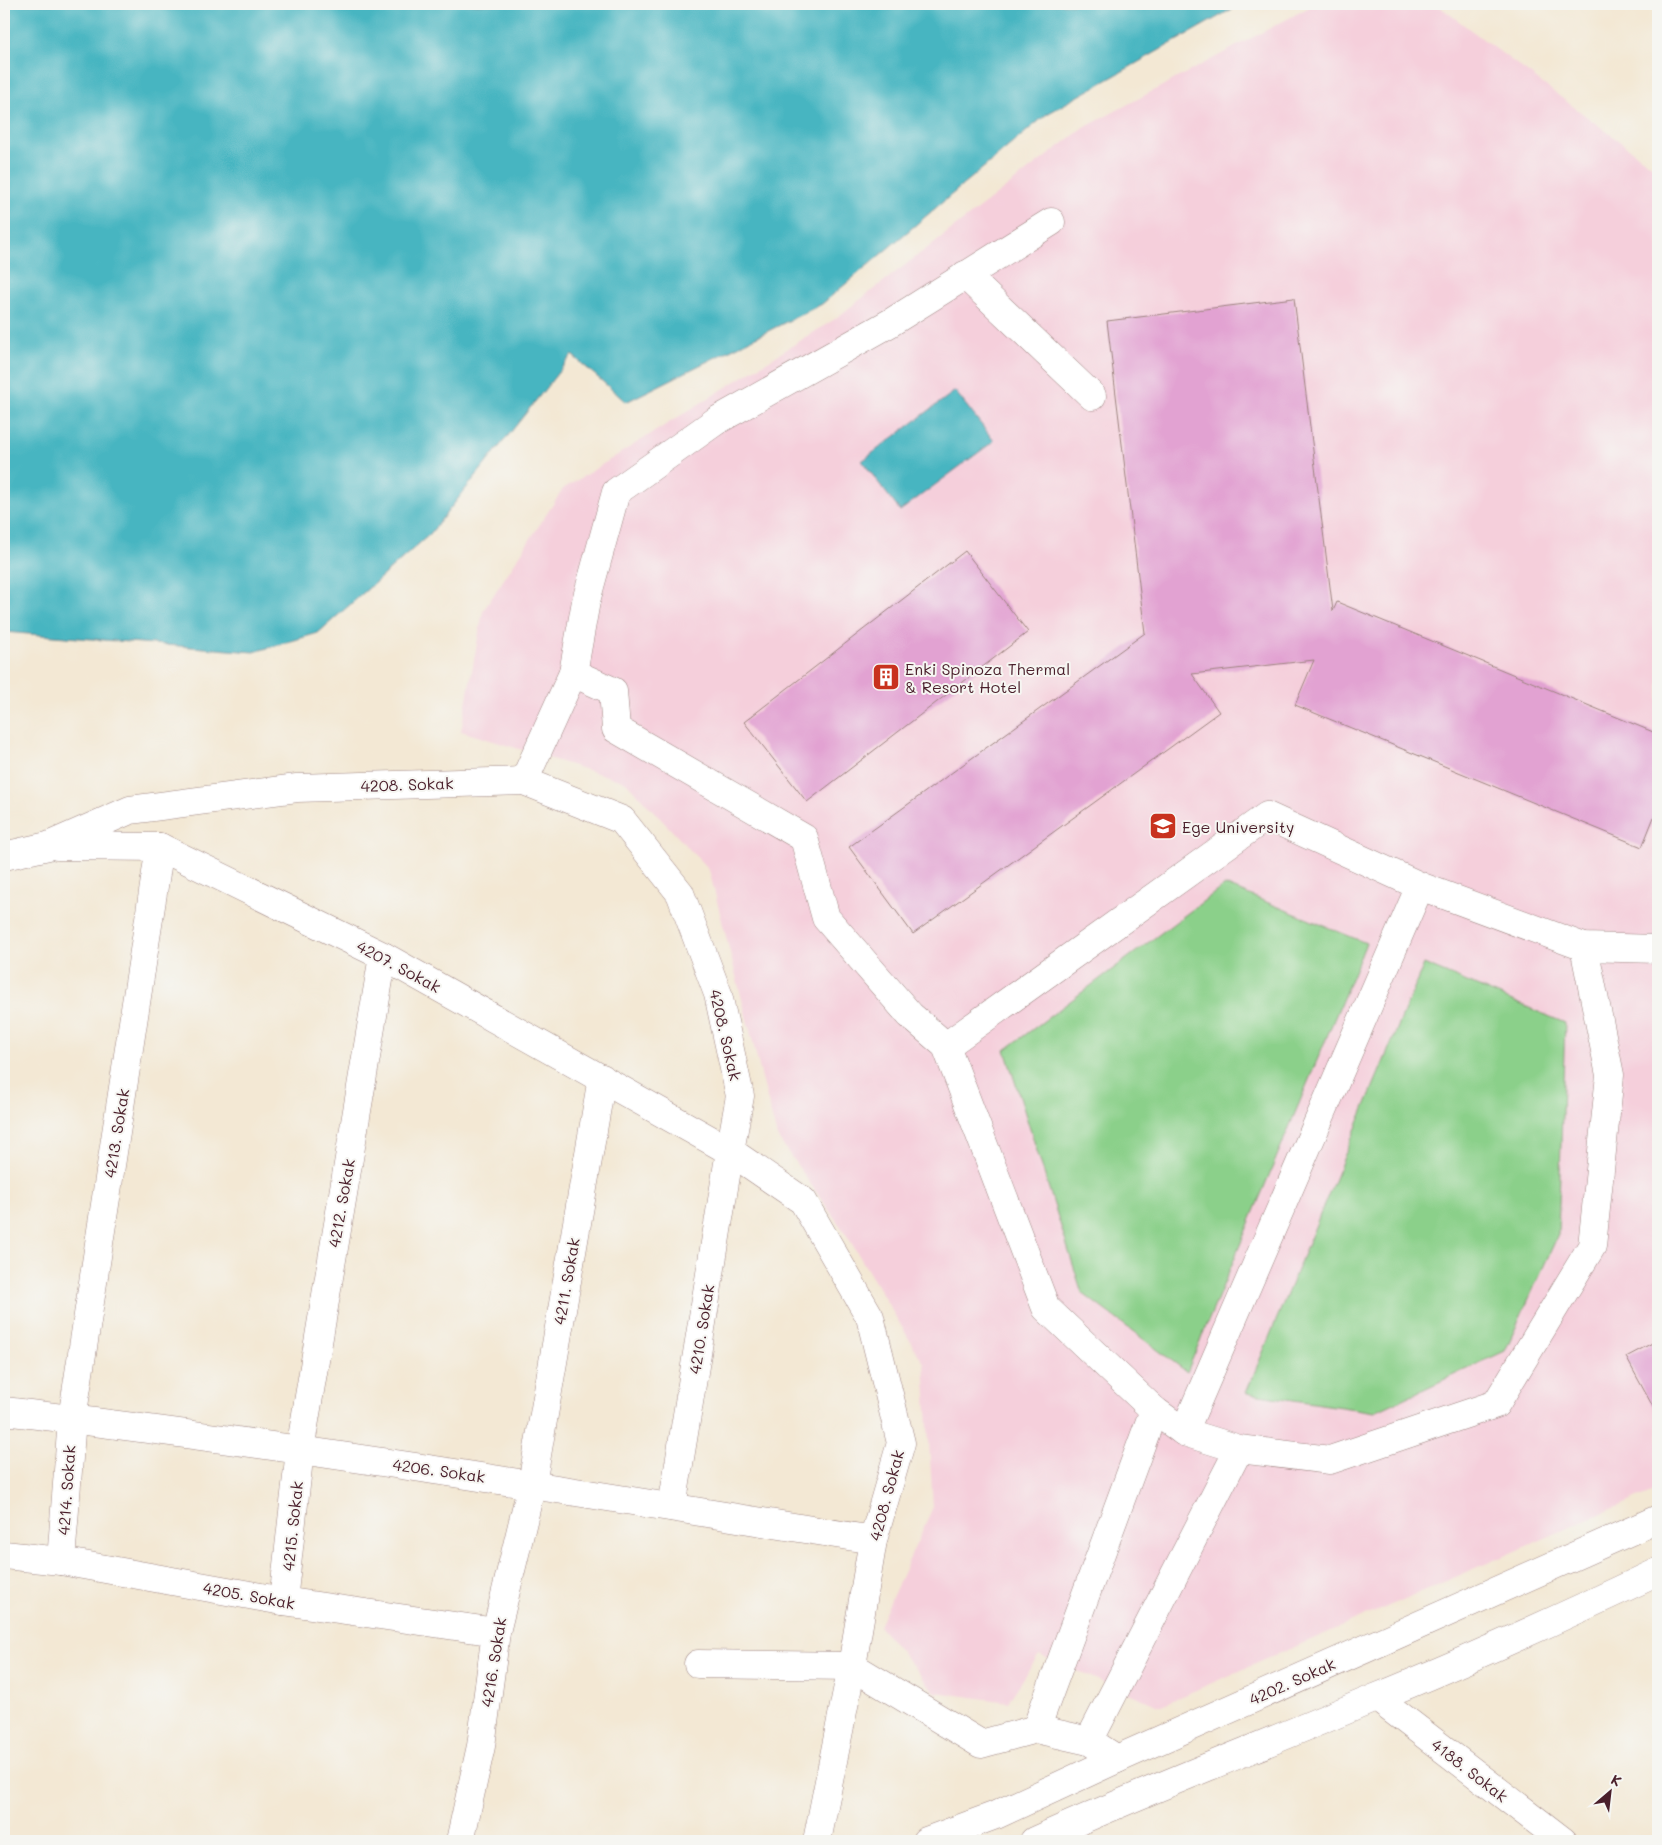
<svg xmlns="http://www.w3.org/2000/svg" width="1662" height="1845" font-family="Mali,sans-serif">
	<rect width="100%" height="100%" fill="#f6f6f2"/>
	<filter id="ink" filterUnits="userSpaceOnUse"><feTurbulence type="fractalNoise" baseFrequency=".02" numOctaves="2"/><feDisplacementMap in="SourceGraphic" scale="10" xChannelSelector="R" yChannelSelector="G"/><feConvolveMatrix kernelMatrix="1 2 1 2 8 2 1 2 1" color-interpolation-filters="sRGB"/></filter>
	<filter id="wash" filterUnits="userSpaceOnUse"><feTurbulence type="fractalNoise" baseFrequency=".0096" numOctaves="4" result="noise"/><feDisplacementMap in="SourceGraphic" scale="20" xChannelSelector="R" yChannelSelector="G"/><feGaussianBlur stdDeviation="1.12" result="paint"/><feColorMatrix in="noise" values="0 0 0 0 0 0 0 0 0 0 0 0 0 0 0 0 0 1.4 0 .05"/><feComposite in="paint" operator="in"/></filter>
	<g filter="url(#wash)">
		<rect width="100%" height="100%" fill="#f3e8d4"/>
		<!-- built -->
		<path fill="#f5cfdb" d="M 1315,4 L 1436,4 L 1658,170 L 1658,1489 L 1159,1706 L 1039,1655 L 1008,1702 L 935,1692 L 879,1626 L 933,1507 L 924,1364 L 846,1234 L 777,1137 L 709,870 L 626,782 L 461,731 L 483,611 L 563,489 L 835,319 L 1082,129 Z"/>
		<!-- green -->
		<g fill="#8bd08a" stroke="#6a785a">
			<path d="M 1225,885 L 1366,943 L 1187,1372 L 1082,1293 L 1005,1050 Z"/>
			<path d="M 1424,964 L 1565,1023 L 1558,1235 L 1505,1351 L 1375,1412 L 1246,1393 Z"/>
		</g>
		<!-- water -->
		<g fill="#47b5c1" stroke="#486a76">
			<path d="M 4,4 L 1241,4 L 1047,114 L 822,304 L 626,402 L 572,355 L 430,534 L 318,633 L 254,652 L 4,632 Z"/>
			<path d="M 955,391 L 994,441 L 900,511 L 862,461 Z"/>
		</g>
		<g id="blocks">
			<!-- building -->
			<g fill="#e2a2d2">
				<path d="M 1294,298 L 1333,611 L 1337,602 L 1658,734 L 1658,807 L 1642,847 L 1295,705 L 1314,660 L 1192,674 L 1219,712 L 913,934 L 849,847 L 1145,633 L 1107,321 Z"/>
				<path d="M 965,551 L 1028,632 L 807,802 L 744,722 Z"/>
				<path d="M 1658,1340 L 1658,1416 L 1626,1357 Z"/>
			</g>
		</g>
	</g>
	<g filter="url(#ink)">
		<use href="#blocks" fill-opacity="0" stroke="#9e8480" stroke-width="1"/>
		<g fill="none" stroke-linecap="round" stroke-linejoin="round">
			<!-- minor casing -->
			<g stroke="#9e8480" stroke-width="29">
				<g id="minor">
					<path d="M 965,275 L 1092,396"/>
					<path d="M 573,673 L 613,691 L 616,729 L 804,838 L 826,918 L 910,1015 L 946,1046 L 1046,1308 L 1154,1410 L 1184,1432 L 1239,1449 L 1330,1460 L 1496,1404 L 1592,1246 L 1610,1075 L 1584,947"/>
					<path d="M 524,781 L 573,673 L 586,601 L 616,492 L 716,421 L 890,323 L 1051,222"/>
					<path d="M 57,846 L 160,847 L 383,956 L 730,1151 L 672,1507"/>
					<path d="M 4,856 L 48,846 L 130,810 L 297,788 L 524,781 L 622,820 L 680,893 L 718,994 L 740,1096 L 730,1151 L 803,1201 L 870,1317 L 901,1443 L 873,1540 L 852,1666 L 817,1841"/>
					<path d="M 946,1046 L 1267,816 L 1420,886 L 1584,947 L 1658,949"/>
					<path d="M 4,1411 C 295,1445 584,1493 873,1540"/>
					<path d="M 1184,1432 L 1420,886"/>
					<path d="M 4,1555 L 61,1561 L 283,1601 L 496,1632"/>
					<path d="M 61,1561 L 72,1419 L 160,847"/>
					<path d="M 283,1601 L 300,1450 L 383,956"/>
					<path d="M 698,1664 L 852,1666 L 981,1744 L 1036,1729 L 1089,1741 L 1117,1759"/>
					<path d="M 1377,1698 L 1563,1841"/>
					<path d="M 1036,1729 L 1154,1410"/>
					<path d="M 1089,1741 L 1239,1449"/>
					<path d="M 460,1841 L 481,1746 L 496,1632 L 532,1484 L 602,1078"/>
					<path d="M 926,1841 L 996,1815 L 1117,1759 L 1658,1519"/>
					<path d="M 1034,1841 C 1146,1790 1262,1746 1375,1698 C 1471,1659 1565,1616 1658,1572"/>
				</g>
			</g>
			<!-- minor -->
			<use href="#minor" stroke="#fff" stroke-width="28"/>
		</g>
	</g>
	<!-- icons -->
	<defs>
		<g id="building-square" transform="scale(1.4375)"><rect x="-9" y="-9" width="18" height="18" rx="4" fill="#c8321e" stroke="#f6f6f2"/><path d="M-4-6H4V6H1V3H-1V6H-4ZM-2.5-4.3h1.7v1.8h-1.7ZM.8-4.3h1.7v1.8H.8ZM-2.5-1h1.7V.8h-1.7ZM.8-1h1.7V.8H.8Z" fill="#fff"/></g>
		<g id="university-square" transform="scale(1.4375)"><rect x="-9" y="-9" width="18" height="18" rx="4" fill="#c8321e" stroke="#f6f6f2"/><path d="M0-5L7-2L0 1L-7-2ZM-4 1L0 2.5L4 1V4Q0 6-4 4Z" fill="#fff"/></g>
	</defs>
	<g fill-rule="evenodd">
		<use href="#building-square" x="886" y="677"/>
		<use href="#university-square" x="1163" y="826"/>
	</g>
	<g text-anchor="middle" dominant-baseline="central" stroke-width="4" stroke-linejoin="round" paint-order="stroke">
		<!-- poi labels -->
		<g font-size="16" fill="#4a1f2b" stroke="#f6f6f2" text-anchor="start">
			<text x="905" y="668">Enki Spinoza Thermal<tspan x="905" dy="18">&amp; Resort Hotel</tspan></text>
			<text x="1182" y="826">Ege University</text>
		</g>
		<!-- street labels -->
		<g font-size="16" fill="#4a1f2b" stroke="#f6f6f2">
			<text transform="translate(407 784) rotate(-2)">4208. Sokak</text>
			<text transform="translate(399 966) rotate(28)">4207. Sokak</text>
			<text transform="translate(726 1035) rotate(77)">4208. Sokak</text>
			<text transform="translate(116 1133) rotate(-81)">4213. Sokak</text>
			<text transform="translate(341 1203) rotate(-80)">4212. Sokak</text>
			<text transform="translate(566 1281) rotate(-80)">4211. Sokak</text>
			<text transform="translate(701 1329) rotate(-81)">4210. Sokak</text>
			<text transform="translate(439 1470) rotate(8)">4206. Sokak</text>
			<text transform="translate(66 1490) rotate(-86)">4214. Sokak</text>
			<text transform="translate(886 1495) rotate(-75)">4208. Sokak</text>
			<text transform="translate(292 1526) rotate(-84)">4215. Sokak</text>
			<text transform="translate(249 1595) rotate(10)">4205. Sokak</text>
			<text transform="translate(493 1662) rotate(-81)">4216. Sokak</text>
			<text transform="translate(1292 1681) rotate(-24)">4202. Sokak</text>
			<text transform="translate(1470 1770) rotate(38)">4188. Sokak</text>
		</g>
	</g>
	<!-- margin -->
	<rect width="1662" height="1845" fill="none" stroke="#f6f6f2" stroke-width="20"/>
	<!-- north arrow -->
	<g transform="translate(1610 1792) rotate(28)" stroke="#f6f6f2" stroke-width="4" paint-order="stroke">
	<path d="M0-4L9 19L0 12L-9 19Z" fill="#4a1f2b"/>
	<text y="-8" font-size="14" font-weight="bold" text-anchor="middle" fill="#4a1f2b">K</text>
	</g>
</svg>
